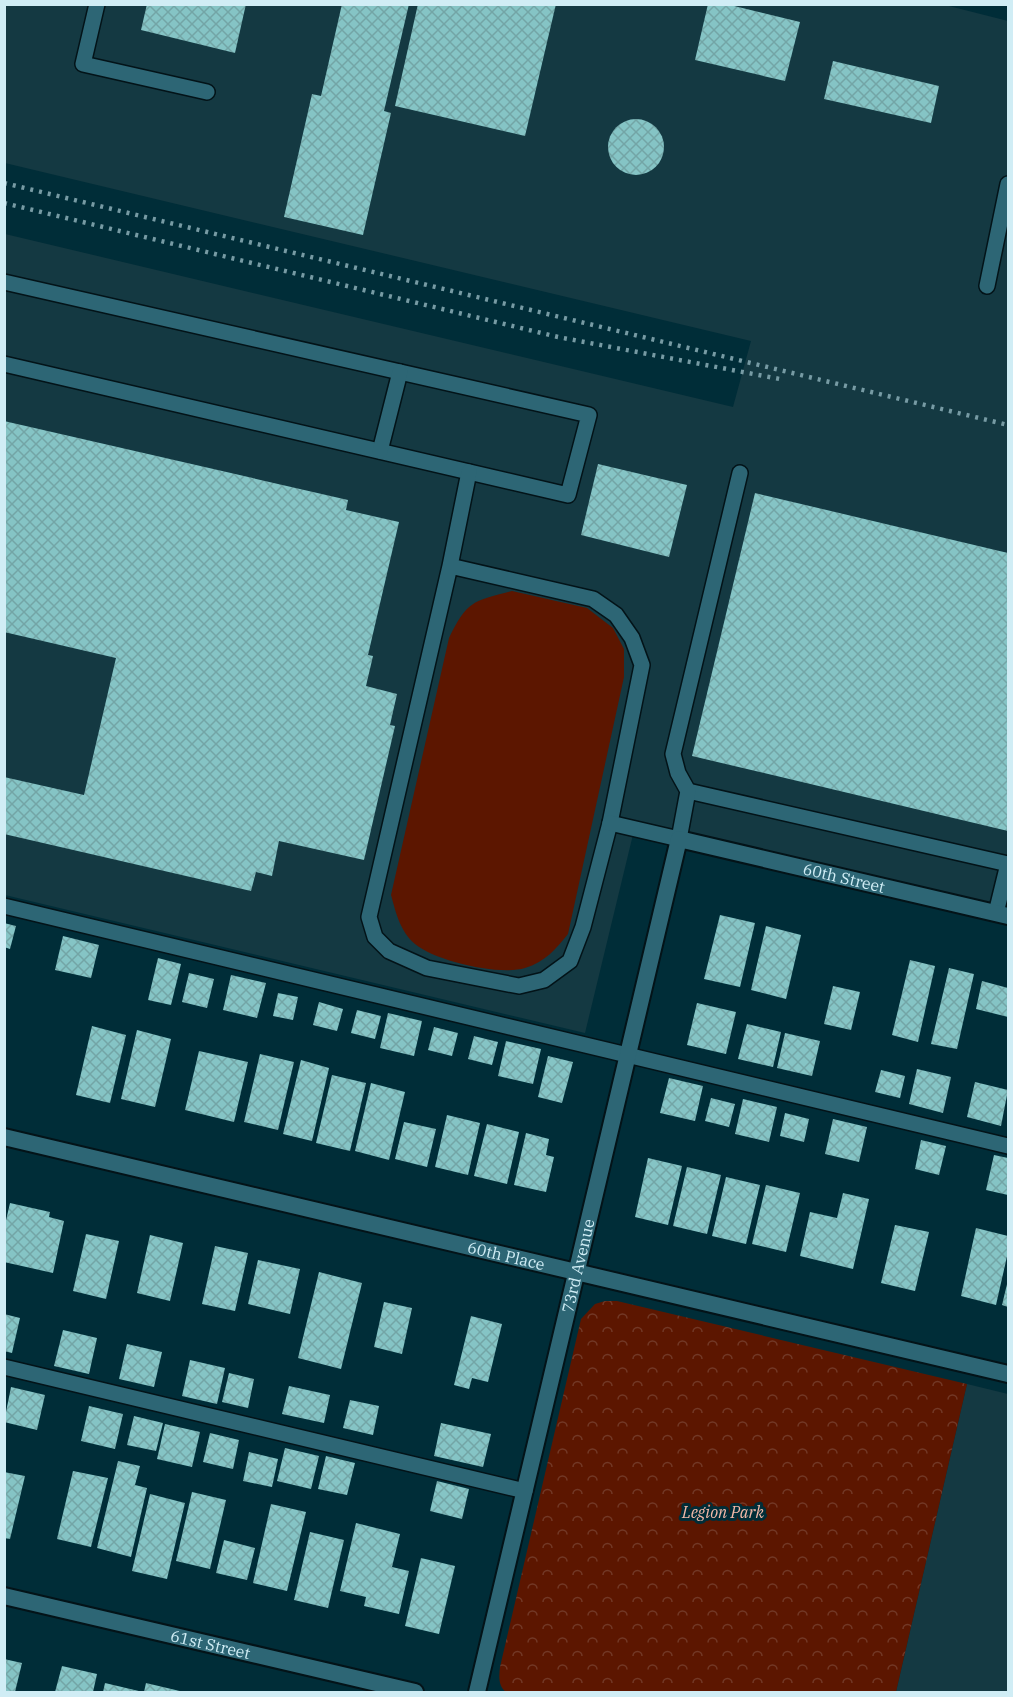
<svg xmlns="http://www.w3.org/2000/svg" width="1013" height="1697" font-family="'IBM Plex Serif',serif">
	<defs>
		<pattern id="forest-crowns" width="20" height="18" patternUnits="userSpaceOnUse" patternTransform="scale(1.5)"><rect width="20" height="18" fill="#5c1600"/><path d="M2 6a3 3 0 1 1 6 0M12 15a3 3 0 1 1 6 0" fill="none" stroke="#723826"/></pattern>
		<pattern id="building-cross-hatch" width="8" height="8" patternUnits="userSpaceOnUse" patternTransform="scale(1.5)"><rect width="8" height="8" fill="#85c4c5"/><path d="M0 0l8 8M0 8l8-8" fill="none" stroke="#73a5a6"/></pattern>
	</defs>
	<rect width="100%" height="100%" fill="#002d38"/>
	<!-- built -->
	<g fill="#143942">
		<path d="M 941,4 L 1008,21 L 1008,911 L 636,822 L 585,1033 L 5,895 L 5,234 L 733,407 L 751,341 L 5,163 L 5,5 Z"/>
		<path d="M 967,1384 L 1008,1394 L 1008,1692 L 896,1692 Z"/>
	</g>
	<!-- grass -->
	<path fill="#5c1600" d="M 512,591 L 587,608 L 613,628 L 624,649 L 624,677 L 568,934 C 556,949 545,962 525,968 C 500,976 435,961 415,944 C 400,931 396,913 391,895 L 449,638 C 467,601 473,601 512,591 Z"/>
	<!-- forest -->
	<path fill="url(#forest-crowns)" d="M 605,1301 L 617,1301 L 967,1384 L 896,1692 L 506,1692 C 498,1686 499,1676 500,1667 L 581,1319 L 595,1304 Z"/>
	<!-- building -->
	<g fill="url(#building-cross-hatch)">
		<path d="M 147,4 L 246,4 L 235,53 L 141,30 Z"/>
		<path d="M 342,4 L 409,4 L 384,111 L 391,113 L 363,235 L 284,217 L 312,94 L 321,96 Z"/>
		<path d="M 418,4 L 556,4 L 525,136 L 395,106 Z"/>
		<path d="M 708,4 L 726,4 L 800,22 L 785,81 L 695,60 Z"/>
		<path d="M 833,61 L 939,86 L 931,123 L 824,99 Z"/>
		<circle cx="636" cy="147" r="28"/>
		<path d="M 4,421 L 348,500 L 346,510 L 399,522 L 368,655 L 373,656 L 366,686 L 397,694 L 390,725 L 395,726 L 364,860 L 279,841 L 272,876 L 256,872 L 251,891 L 4,834 L 4,777 L 84,795 L 116,658 L 4,632 Z"/>
		<path d="M 598,464 L 687,485 L 669,557 L 581,535 Z"/>
		<path d="M 755,493 L 1008,553 L 1008,831 L 692,756 Z"/>
		<path d="M 720,915 L 755,923 L 740,987 L 704,979 Z"/>
		<path d="M 4,923 L 16,926 L 10,949 L 4,947 Z"/>
		<path d="M 766,926 L 801,935 L 786,999 L 751,990 Z"/>
		<path d="M 63,936 L 99,945 L 91,978 L 55,970 Z"/>
		<path d="M 158,958 L 181,964 L 171,1005 L 148,1000 Z"/>
		<path d="M 910,960 L 935,966 L 918,1042 L 892,1035 Z"/>
		<path d="M 949,968 L 974,974 L 957,1049 L 931,1044 Z"/>
		<path d="M 189,973 L 214,979 L 207,1008 L 182,1002 Z"/>
		<path d="M 231,975 L 266,983 L 257,1018 L 223,1010 Z"/>
		<path d="M 982,981 L 1008,988 L 1008,1017 L 976,1009 Z"/>
		<path d="M 833,986 L 860,992 L 851,1030 L 824,1024 Z"/>
		<path d="M 278,993 L 298,997 L 293,1020 L 273,1016 Z"/>
		<path d="M 319,1002 L 343,1009 L 337,1031 L 313,1025 Z"/>
		<path d="M 697,1003 L 736,1012 L 726,1054 L 687,1045 Z"/>
		<path d="M 357,1010 L 381,1016 L 375,1039 L 351,1033 Z"/>
		<path d="M 388,1013 L 422,1021 L 414,1056 L 380,1048 Z"/>
		<path d="M 747,1024 L 781,1032 L 773,1067 L 738,1059 Z"/>
		<path d="M 92,1026 L 126,1035 L 110,1103 L 76,1095 Z"/>
		<path d="M 434,1027 L 458,1033 L 452,1056 L 428,1050 Z"/>
		<path d="M 137,1030 L 171,1039 L 155,1107 L 121,1099 Z"/>
		<path d="M 785,1033 L 820,1041 L 812,1076 L 777,1068 Z"/>
		<path d="M 474,1036 L 498,1042 L 492,1065 L 468,1059 Z"/>
		<path d="M 506,1041 L 541,1049 L 533,1084 L 498,1076 Z"/>
		<path d="M 199,1051 L 248,1062 L 234,1122 L 185,1110 Z"/>
		<path d="M 260,1054 L 294,1062 L 278,1130 L 244,1122 Z"/>
		<path d="M 548,1056 L 573,1062 L 562,1103 L 538,1097 Z"/>
		<path d="M 301,1060 L 329,1068 L 312,1141 L 283,1134 Z"/>
		<path d="M 917,1069 L 951,1077 L 943,1113 L 909,1104 Z"/>
		<path d="M 881,1070 L 905,1076 L 900,1098 L 875,1092 Z"/>
		<path d="M 332,1075 L 366,1083 L 350,1151 L 316,1143 Z"/>
		<path d="M 669,1078 L 703,1086 L 695,1121 L 660,1113 Z"/>
		<path d="M 975,1082 L 1008,1090 L 1001,1126 L 967,1117 Z"/>
		<path d="M 371,1083 L 405,1092 L 389,1160 L 355,1151 Z"/>
		<path d="M 711,1098 L 735,1104 L 729,1127 L 705,1121 Z"/>
		<path d="M 743,1099 L 777,1107 L 769,1142 L 735,1134 Z"/>
		<path d="M 785,1113 L 809,1119 L 804,1142 L 780,1136 Z"/>
		<path d="M 447,1115 L 480,1123 L 468,1175 L 435,1167 Z"/>
		<path d="M 833,1119 L 867,1127 L 859,1162 L 825,1154 Z"/>
		<path d="M 404,1122 L 436,1129 L 427,1167 L 395,1159 Z"/>
		<path d="M 487,1124 L 519,1132 L 507,1184 L 474,1176 Z"/>
		<path d="M 526,1133 L 549,1139 L 546,1155 L 554,1157 L 546,1192 L 514,1185 Z"/>
		<path d="M 921,1140 L 946,1146 L 939,1175 L 915,1169 Z"/>
		<path d="M 994,1155 L 1008,1158 L 1008,1195 L 986,1190 Z"/>
		<path d="M 648,1158 L 682,1166 L 668,1225 L 635,1217 Z"/>
		<path d="M 687,1167 L 721,1175 L 707,1234 L 673,1226 Z"/>
		<path d="M 726,1177 L 760,1185 L 746,1244 L 712,1236 Z"/>
		<path d="M 766,1185 L 800,1193 L 786,1252 L 752,1244 Z"/>
		<path d="M 843,1193 L 869,1199 L 853,1269 L 800,1256 L 810,1212 L 837,1218 Z"/>
		<path d="M 10,1203 L 50,1212 L 49,1217 L 64,1221 L 53,1273 L 4,1262 L 4,1229 Z"/>
		<path d="M 895,1225 L 929,1232 L 915,1291 L 881,1283 Z"/>
		<path d="M 976,1228 L 1008,1236 L 1008,1252 L 996,1305 L 961,1296 Z"/>
		<path d="M 86,1234 L 119,1241 L 106,1299 L 73,1291 Z"/>
		<path d="M 150,1235 L 183,1243 L 170,1301 L 137,1293 Z"/>
		<path d="M 215,1246 L 248,1253 L 235,1311 L 202,1304 Z"/>
		<path d="M 258,1260 L 300,1269 L 290,1314 L 248,1304 Z"/>
		<path d="M 319,1272 L 362,1283 L 341,1369 L 298,1358 Z"/>
		<path d="M 1008,1280 L 1008,1307 L 1002,1305 Z"/>
		<path d="M 384,1302 L 412,1308 L 402,1354 L 374,1347 Z"/>
		<path d="M 4,1314 L 20,1318 L 12,1353 L 4,1351 Z"/>
		<path d="M 471,1316 L 502,1324 L 488,1382 L 472,1378 L 469,1389 L 454,1385 Z"/>
		<path d="M 63,1330 L 97,1338 L 89,1374 L 54,1366 Z"/>
		<path d="M 127,1344 L 162,1352 L 154,1387 L 119,1379 Z"/>
		<path d="M 190,1360 L 225,1368 L 217,1404 L 182,1396 Z"/>
		<path d="M 229,1373 L 254,1379 L 248,1408 L 222,1402 Z"/>
		<path d="M 289,1386 L 330,1395 L 324,1423 L 282,1414 Z"/>
		<path d="M 11,1387 L 45,1395 L 37,1430 L 4,1422 Z"/>
		<path d="M 350,1400 L 379,1406 L 373,1435 L 343,1428 Z"/>
		<path d="M 89,1406 L 123,1414 L 115,1449 L 81,1441 Z"/>
		<path d="M 134,1416 L 163,1423 L 156,1451 L 127,1445 Z"/>
		<path d="M 441,1423 L 491,1434 L 483,1467 L 434,1456 Z"/>
		<path d="M 165,1424 L 200,1432 L 192,1467 L 157,1459 Z"/>
		<path d="M 210,1433 L 239,1440 L 233,1469 L 203,1462 Z"/>
		<path d="M 285,1448 L 319,1456 L 311,1489 L 277,1481 Z"/>
		<path d="M 249,1452 L 278,1459 L 272,1487 L 243,1481 Z"/>
		<path d="M 326,1456 L 355,1463 L 347,1495 L 318,1489 Z"/>
		<path d="M 118,1461 L 140,1466 L 135,1485 L 147,1488 L 131,1557 L 97,1548 Z"/>
		<path d="M 73,1471 L 108,1478 L 91,1547 L 57,1539 Z"/>
		<path d="M 4,1472 L 25,1476 L 10,1539 L 4,1538 Z"/>
		<path d="M 437,1481 L 469,1489 L 462,1519 L 430,1511 Z"/>
		<path d="M 192,1492 L 226,1500 L 210,1569 L 176,1561 Z"/>
		<path d="M 150,1494 L 185,1503 L 167,1579 L 132,1571 Z"/>
		<path d="M 271,1504 L 306,1512 L 287,1591 L 253,1583 Z"/>
		<path d="M 356,1523 L 400,1534 L 392,1567 L 409,1571 L 399,1614 L 364,1606 L 366,1597 L 340,1591 Z"/>
		<path d="M 310,1532 L 344,1540 L 328,1608 L 294,1600 Z"/>
		<path d="M 224,1540 L 255,1548 L 247,1580 L 216,1573 Z"/>
		<path d="M 421,1558 L 455,1566 L 439,1634 L 405,1626 Z"/>
		<path d="M 4,1659 L 22,1663 L 15,1692 L 4,1692 Z"/>
		<path d="M 62,1666 L 97,1674 L 93,1692 L 55,1692 Z"/>
		<path d="M 105,1683 L 143,1692 L 103,1692 Z"/>
		<path d="M 146,1683 L 184,1692 L 144,1692 Z"/>
	</g>
	<g fill="none" stroke-linecap="round" stroke-linejoin="round">
		<!-- service casing -->
		<g stroke="#031318" stroke-width="18">
			<g id="service">
				<path d="M 97,4 L 83,64 L 207,92"/>
				<path d="M 4,282 L 589,415 L 568,495 L 4,364"/>
				<path d="M 987,286 L 1008,184"/>
				<path d="M 380,451 L 400,372"/>
				<path d="M 450,566 L 593,599 L 616,615 L 632,638 L 642,665 L 610,823 L 583,927 L 570,961 L 544,980 L 519,986 L 427,968 L 389,951 L 375,937 L 369,917 L 450,566 L 469,472"/>
				<path d="M 688,791 L 1008,864"/>
				<path d="M 610,823 L 679,839 L 688,791 L 678,773 L 673,754 L 740,473"/>
				<path d="M 4,906 L 1008,1146"/>
				<path d="M 996,913 L 1008,864"/>
				<path d="M 4,1367 L 525,1491"/>
			</g>
		</g>
		<!-- minor casing -->
		<g stroke="#031318" stroke-width="20">
			<g id="minor">
				<path id="s1" d="M 4,1137 L 1008,1374"/>
				<path id="s2" d="M 4,1596 L 415,1692"/>
				<path id="s3" d="M 477,1692 L 679,839 L 1008,916"/>
			</g>
		</g>
		<!-- service -->
		<use href="#service" stroke="#2d6675" stroke-width="15"/>
		<!-- minor -->
		<use href="#minor" stroke="#2d6675" stroke-width="16"/>
		<!-- rail -->
		<g stroke="#779ba4" stroke-width="4.5" stroke-dasharray="3 6" stroke-linecap="butt">
			<path d="M 4,183 L 1008,425"/>
			<path d="M 4,203 L 558,337 L 785,380"/>
		</g>
	</g>
	<g text-anchor="middle" dominant-baseline="central" stroke-width="6" stroke-linejoin="round" paint-order="stroke">
		<!-- street labels -->
		<g font-size="16" fill="#d0edf5" stroke="#002d38">
			<text stroke="none"><textPath href="#s3" startOffset="1046">60th Street</textPath></text>
			<text stroke="none"><textPath href="#s1" startOffset="516">60th Place</textPath></text>
			<text stroke="none"><textPath href="#s3" startOffset="438">73rd Avenue</textPath></text>
			<text stroke="none"><textPath href="#s2" startOffset="212">61st Street</textPath></text>
		</g>
		<!-- park labels -->
		<g font-size="16" font-style="italic" fill="#f4b9a8" stroke="#002d38">
			<text x="723" y="1512">Legion Park</text>
		</g>
	</g>
	<!-- border -->
	<rect width="1013" height="1697" fill="none" stroke="#d0edf5" stroke-width="12"/>
</svg>
